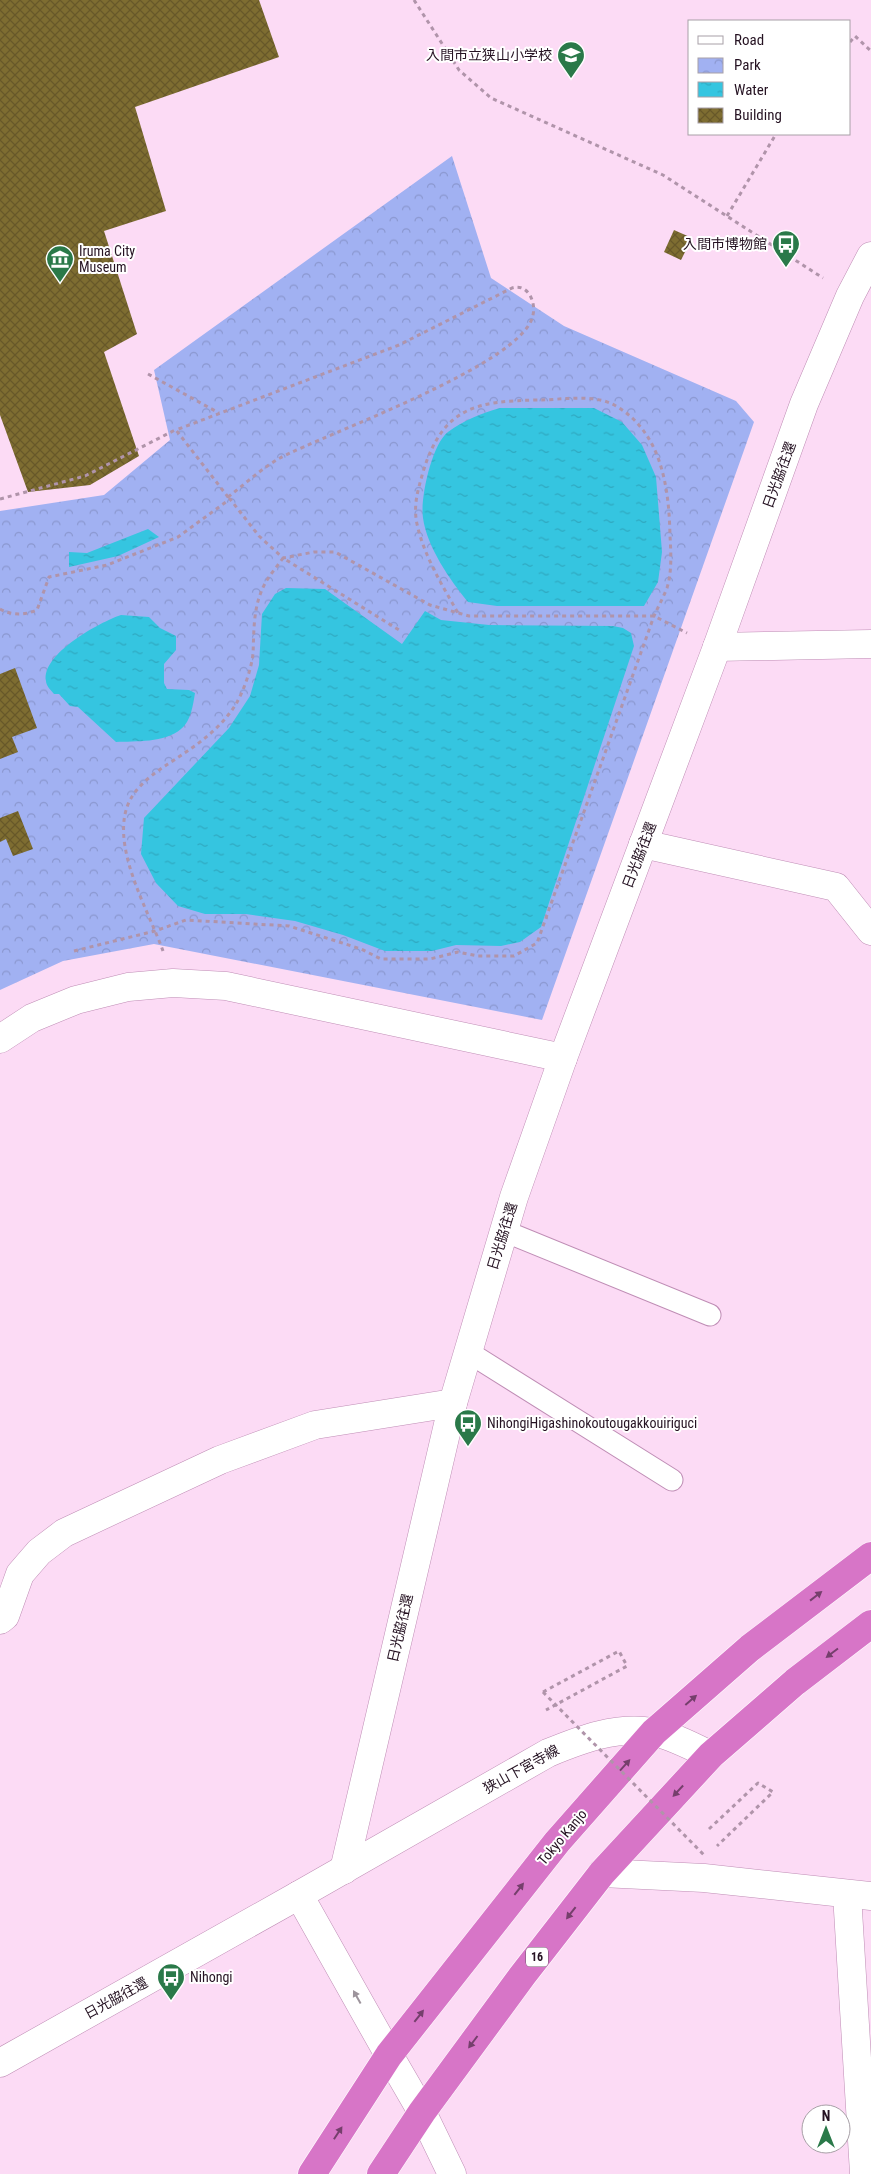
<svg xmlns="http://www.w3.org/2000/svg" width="871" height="2174" font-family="'Roboto Condensed','Noto Sans JP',sans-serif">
	<defs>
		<pattern id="park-crowns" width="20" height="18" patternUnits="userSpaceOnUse" patternTransform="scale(1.25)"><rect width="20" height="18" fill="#a1b1f2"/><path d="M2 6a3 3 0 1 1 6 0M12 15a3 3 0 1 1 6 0" fill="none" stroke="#8a97cf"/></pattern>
		<pattern id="water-ripples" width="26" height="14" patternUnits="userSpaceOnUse" patternTransform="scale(1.25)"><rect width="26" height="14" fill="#35c5e0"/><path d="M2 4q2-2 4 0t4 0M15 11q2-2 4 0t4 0" fill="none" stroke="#2fa8c0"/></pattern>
		<pattern id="building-cross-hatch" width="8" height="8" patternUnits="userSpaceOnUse" patternTransform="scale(1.25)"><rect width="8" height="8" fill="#7e6d31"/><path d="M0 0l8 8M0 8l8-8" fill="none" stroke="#675829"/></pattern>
	</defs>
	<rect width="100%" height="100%" fill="#fcdbf5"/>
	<!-- park -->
	<path fill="url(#park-crowns)" d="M 452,156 L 491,278 L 564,326 L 736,401 L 754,422 L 542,1020 L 154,944 L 63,961 L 0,990 L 0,511 L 104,495 L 170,440 L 154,370 Z"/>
	<!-- water -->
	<g fill="url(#water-ripples)">
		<path d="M 500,408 L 594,408 L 622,422 L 642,445 L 656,477 L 662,552 L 658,582 L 644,606 L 497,606 L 468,602 C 450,580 427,547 423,518 C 420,498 432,444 448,432 C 464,420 482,413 500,408 Z"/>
		<path d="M 148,529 L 159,537 L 118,556 L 69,567 L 69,552 L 87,553 Z"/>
		<path d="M 286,588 L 325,589 L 402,644 L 425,611 L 441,620 L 489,625 L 613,626 L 623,628 L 631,633 L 634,646 L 541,927 L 520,942 L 501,946 L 456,945 L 432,951 L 385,951 L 343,935 L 295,921 L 246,914 L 205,914 L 178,906 L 156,883 L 141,854 L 144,818 L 229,728 L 250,696 L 259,665 L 262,614 L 275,594 Z"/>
		<path d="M 121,615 L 149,617 L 160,628 L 176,636 L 176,650 L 164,664 L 164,683 L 167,689 L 189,690 L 195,693 C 193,705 191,721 181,729 C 165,743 135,741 116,742 L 78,707 L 70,706 L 59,694 L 54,694 C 51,690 46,686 46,681 C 41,654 100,622 121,615 Z"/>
	</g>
	<!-- building -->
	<g fill="url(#building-cross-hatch)">
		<path d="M 0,0 L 259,0 L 279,57 L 135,107 L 166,211 L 104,231 L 137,334 L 104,352 L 139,456 L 90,485 L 28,492 L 0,415 Z"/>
		<path d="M 674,230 L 692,238 L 681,260 L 664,252 Z"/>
		<path d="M 15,668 L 37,728 L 12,737 L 18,752 L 0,759 L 0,674 Z"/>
		<path d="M 18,811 L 33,849 L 13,856 L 6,839 L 0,842 L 0,818 Z"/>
	</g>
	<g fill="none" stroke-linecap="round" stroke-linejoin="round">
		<!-- lane casing -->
		<g stroke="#bf8db5" stroke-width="23">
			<g id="lane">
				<path d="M 504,1231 L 710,1315"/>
				<path d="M 468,1352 L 672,1480"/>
			</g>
		</g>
		<!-- street casing -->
		<g stroke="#bf8db5" stroke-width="29">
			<g id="street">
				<path d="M 717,647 L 871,644"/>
				<path d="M 643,844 L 836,887 L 871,931"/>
				<path d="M 0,1039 L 32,1018 L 76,1000 L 128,987 L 173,983 L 226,986 L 563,1058"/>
				<path d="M 0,1620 L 5,1616 L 20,1574 L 39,1552 L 64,1533 L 220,1460 L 315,1425 L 453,1403"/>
				<path d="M 602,1873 L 704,1878 L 871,1896"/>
				<path d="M 847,1894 L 864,2173"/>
				<path d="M 299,1895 L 389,2055"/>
			</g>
		</g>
		<!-- secondary casing -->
		<g stroke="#bf8db5" stroke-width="29">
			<g id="secondary">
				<path d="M 344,1870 L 453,1403 L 514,1197 L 563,1058 L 717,647 L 804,404 L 850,296 L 871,256"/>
				<path d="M 389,2055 L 422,2112 L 452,2174"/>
				<path d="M 0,2063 L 299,1895 L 548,1753 C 582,1739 616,1726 653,1732 C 669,1734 695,1748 711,1755"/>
			</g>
		</g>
		<!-- highway casing -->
		<g stroke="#fff" stroke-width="29">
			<g id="highway">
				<path d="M 312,2174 L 389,2055 L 557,1842 L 654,1732 L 750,1648 L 871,1556"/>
				<path d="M 381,2174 L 422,2112 L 522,1976 L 602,1873 L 711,1755 L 795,1682 L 871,1624"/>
			</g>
		</g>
		<!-- path -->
		<g stroke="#b094aa" stroke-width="3" stroke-dasharray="4 4" stroke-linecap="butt">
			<path d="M 414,0 L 459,70 L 491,98 L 663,175 L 823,278"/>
			<path d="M 850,42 L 855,36 L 871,51"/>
			<path d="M 727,216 L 776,134"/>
			<path d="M 148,374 L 219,413"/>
			<path d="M 228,497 C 245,484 262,468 280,458 C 327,433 524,364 533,315 C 536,302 528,283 512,288 L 399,345 L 176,430 L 228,497 L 230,499"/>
			<path d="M 0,499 L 85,476 L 175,430"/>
			<path d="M 0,609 C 12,616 25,615 37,610 L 49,577 L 107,565 L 178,537 L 230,499 L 259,536 L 283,558 L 314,552 L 335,552 L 430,605 L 469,616 L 654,616 L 687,633"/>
			<path d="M 74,951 L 155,931 L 186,920 L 289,926 L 361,949 L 381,959 L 430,959 L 458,952 L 478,956 L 514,956 L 537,943 L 654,616 C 658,607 663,598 667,588 C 672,572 671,553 670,536 C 669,488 662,433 616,406 C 594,393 563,400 538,400 C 476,401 443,407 423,472 C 418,490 413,505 417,524 C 424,556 442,585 458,613"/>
			<path d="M 163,951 C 148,909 108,843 130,800 C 138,785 154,773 168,764 C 194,747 219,731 236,704 C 244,690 251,670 253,654 C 254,633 253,610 262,590 C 266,579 276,568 283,558 L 399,630"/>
			<path d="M 543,1692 L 619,1651 L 627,1666 L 546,1710"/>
			<path d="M 709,1829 L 758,1783 L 773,1792 L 717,1846"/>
		</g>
		<!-- lane -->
		<use href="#lane" stroke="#fff" stroke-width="21"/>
		<!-- street -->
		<use href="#street" stroke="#fff" stroke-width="28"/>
		<!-- secondary -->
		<use href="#secondary" stroke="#fff" stroke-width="28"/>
		<!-- highway -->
		<use href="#highway" stroke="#d775c7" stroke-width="28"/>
		<!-- path-bridge -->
		<path stroke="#b094aa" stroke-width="3" stroke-dasharray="4 4" stroke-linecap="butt" d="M 543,1692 L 706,1857"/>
	</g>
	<!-- one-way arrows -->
	<defs><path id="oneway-solid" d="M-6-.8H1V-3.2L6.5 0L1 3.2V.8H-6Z" transform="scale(1.25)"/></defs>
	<g fill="#753f6c">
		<use href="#oneway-solid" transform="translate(816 1596) rotate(-38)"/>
		<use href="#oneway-solid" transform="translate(832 1653) rotate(143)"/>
		<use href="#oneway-solid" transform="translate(691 1700) rotate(-41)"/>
		<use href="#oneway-solid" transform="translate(625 1765) rotate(-48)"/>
		<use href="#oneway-solid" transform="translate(678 1791) rotate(133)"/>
		<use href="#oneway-solid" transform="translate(519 1889) rotate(-52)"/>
		<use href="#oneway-solid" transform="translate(571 1913) rotate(128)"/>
		<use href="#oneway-solid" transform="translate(419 2016) rotate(-52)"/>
		<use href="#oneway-solid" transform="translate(473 2042) rotate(127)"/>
		<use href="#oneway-solid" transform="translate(338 2133) rotate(-57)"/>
	</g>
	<use fill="#9d949c" href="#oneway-solid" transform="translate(357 1997) rotate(-119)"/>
	<!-- icons -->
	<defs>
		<g id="school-pin" transform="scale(1.4375)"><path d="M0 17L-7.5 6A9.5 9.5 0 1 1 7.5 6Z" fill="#2a7949" stroke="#fff"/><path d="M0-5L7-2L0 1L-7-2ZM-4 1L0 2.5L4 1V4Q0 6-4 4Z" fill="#fff"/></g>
		<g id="bus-pin" transform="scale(1.4375)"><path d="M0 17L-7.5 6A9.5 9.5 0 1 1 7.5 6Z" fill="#2a7949" stroke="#fff"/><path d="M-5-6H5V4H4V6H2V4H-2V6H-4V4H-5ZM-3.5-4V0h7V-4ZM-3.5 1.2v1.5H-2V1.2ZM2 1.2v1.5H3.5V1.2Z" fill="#fff"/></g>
		<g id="museum-pin" transform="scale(1.4375)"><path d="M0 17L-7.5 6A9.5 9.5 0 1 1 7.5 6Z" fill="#2a7949" stroke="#fff"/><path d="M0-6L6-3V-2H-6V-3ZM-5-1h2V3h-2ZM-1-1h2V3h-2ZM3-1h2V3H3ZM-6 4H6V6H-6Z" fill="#fff"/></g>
	</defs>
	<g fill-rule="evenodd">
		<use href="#school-pin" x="571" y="55"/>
		<use href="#bus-pin" x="786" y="244"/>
		<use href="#museum-pin" x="60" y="259"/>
		<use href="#bus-pin" x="468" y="1423"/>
		<use href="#bus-pin" x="171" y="1977"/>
	</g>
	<g text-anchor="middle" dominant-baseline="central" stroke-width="4" stroke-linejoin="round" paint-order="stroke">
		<!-- shield labels -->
		<rect fill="#fff" stroke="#665964" stroke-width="1" x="526" y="1947.5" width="22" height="19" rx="4"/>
		<g font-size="12" font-weight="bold" fill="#251222">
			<text x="537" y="1957">16</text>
		</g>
		<!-- poi labels -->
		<g font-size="14" fill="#251222" stroke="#fff" text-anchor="start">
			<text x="552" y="55" text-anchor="end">入間市立狭山小学校</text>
			<text x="767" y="244" text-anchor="end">入間市博物館</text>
			<text x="79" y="251">Iruma City<tspan x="79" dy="16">Museum</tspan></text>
			<text x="487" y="1423">NihongiHigashinokoutougakkouiriguci</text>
			<text x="190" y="1977">Nihongi</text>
		</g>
		<!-- street labels -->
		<g font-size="14" fill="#251222" stroke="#fff">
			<text transform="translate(779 475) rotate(-70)">日光脇往還</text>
			<text transform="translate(639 855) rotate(-69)">日光脇往還</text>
			<text transform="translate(502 1236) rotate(-73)">日光脇往還</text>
			<text transform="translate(400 1628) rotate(-77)">日光脇往還</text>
			<text transform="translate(521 1769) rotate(-29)">狭山下宮寺線</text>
			<text transform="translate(562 1837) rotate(-50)">Tokyo Kanjo</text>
			<text transform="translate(116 1998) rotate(-29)">日光脇往還</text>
		</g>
	</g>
	<!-- legend -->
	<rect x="688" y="20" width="162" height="115" fill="#ffffff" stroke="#a8a0a7"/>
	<rect x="698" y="36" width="25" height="8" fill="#ffffff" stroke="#a8a0a7"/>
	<text x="734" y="45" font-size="15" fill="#251222">Road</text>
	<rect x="698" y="58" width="25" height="15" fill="url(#park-crowns)" stroke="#a8a0a7"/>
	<text x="734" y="70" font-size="15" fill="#251222">Park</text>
	<rect x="698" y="82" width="25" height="15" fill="url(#water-ripples)" stroke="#a8a0a7"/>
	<text x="734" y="95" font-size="15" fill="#251222">Water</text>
	<rect x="698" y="108" width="25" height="15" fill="url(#building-cross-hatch)" stroke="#a8a0a7"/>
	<text x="734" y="120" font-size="15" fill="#251222">Building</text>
	<!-- north arrow -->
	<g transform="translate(826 2129)"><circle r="24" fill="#ffffff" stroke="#a8a0a7"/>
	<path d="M0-4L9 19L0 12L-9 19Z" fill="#2a7949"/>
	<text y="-8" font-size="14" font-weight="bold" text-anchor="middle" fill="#251222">N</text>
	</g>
</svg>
